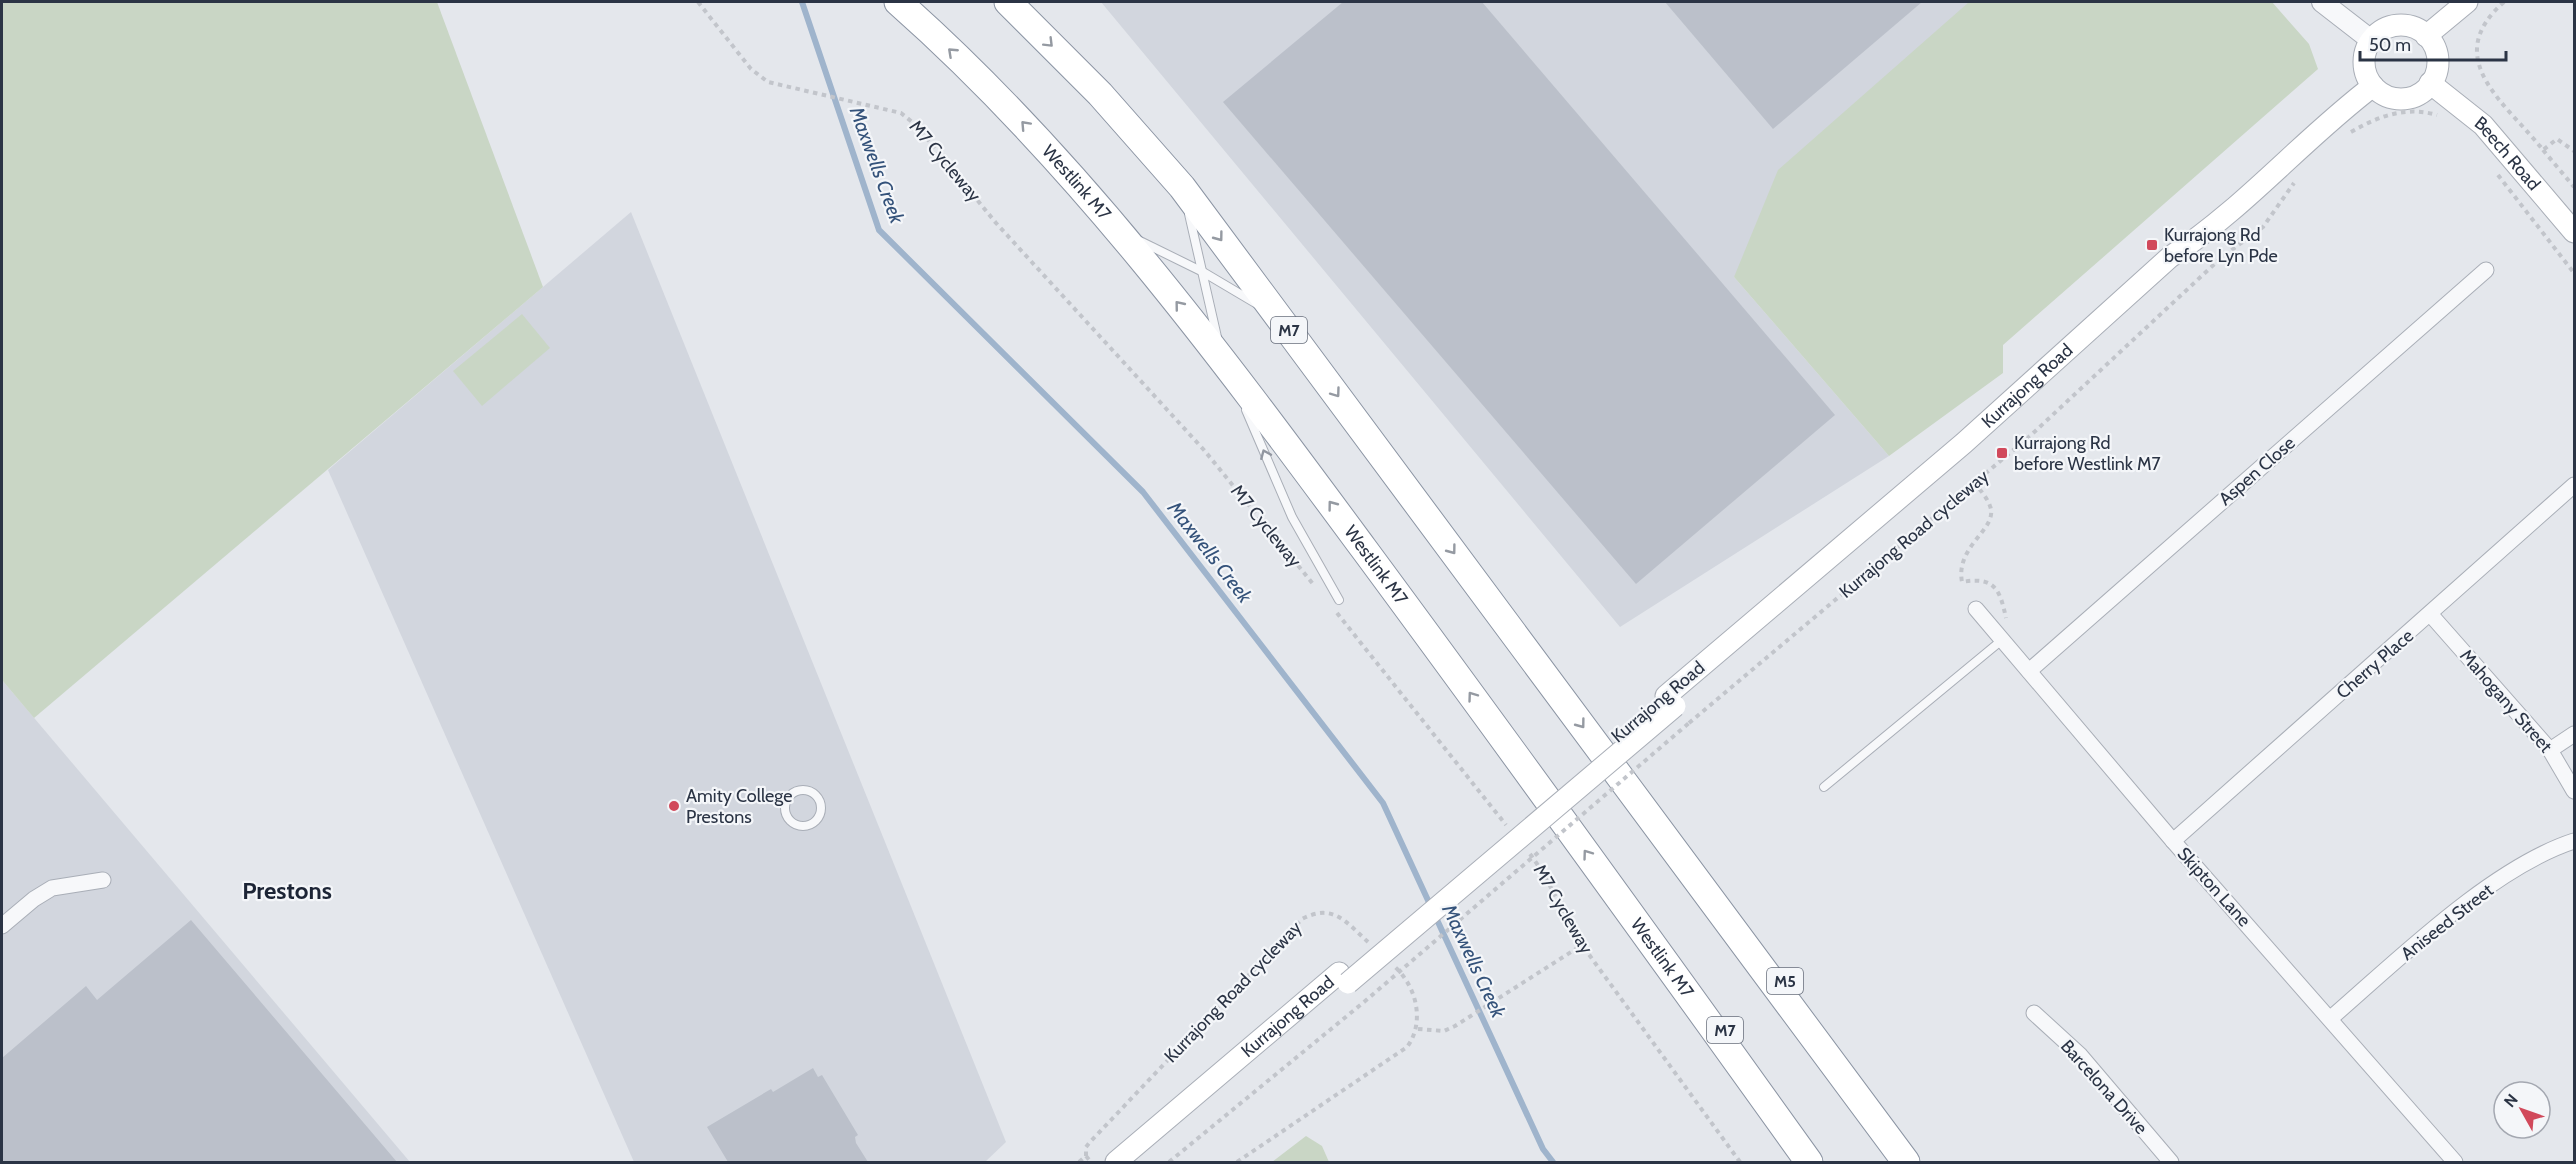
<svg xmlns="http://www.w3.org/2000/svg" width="2576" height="1164" font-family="Cabin,sans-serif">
	<rect width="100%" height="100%" fill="#e4e7ec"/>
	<!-- built -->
	<g fill="#d2d6de">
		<path d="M 1101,2 L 1978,2 L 1734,277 L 1889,456 L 1620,627 Z"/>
		<path d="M 631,212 L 1006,1142 L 985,1162 L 634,1162 L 328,470 Z"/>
		<path d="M 2,680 L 410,1162 L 2,1162 Z"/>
	</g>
	<!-- green -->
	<g fill="#c9d6c5">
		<path d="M 2,2 L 437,2 L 543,287 L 34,718 L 2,680 Z"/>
		<path d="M 1969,2 L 2272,2 L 2309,44 L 2318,69 L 2003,345 L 2003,373 L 1889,456 L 1734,277 L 1778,170 Z"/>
		<path d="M 522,314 L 550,348 L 482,406 L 453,371 Z"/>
		<path d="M 1306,1136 L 1322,1146 L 1329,1162 L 1272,1162 Z"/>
	</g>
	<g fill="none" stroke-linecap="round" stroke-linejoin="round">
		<!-- stream -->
		<path stroke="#9fb4cc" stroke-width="6" d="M 802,2 L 879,230 L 1143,492 L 1383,803 L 1543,1149 L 1553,1162"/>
	</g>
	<!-- building -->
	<g fill="#bbc0ca">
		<path d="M 1343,2 L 1482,2 L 1835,415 L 1636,584 L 1223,102 Z"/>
		<path d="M 1665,2 L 1922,2 L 1773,129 Z"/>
		<path d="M 191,920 L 397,1162 L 2,1162 L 2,1058 L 86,986 L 97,1000 Z"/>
		<path d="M 813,1068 L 818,1077 L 822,1075 L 858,1135 L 855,1137 L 856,1143 L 868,1162 L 728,1162 L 707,1127 L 771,1089 L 773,1092 Z"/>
	</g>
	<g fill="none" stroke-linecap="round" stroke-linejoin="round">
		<!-- service casing -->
		<g stroke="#a9aeb7" stroke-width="10">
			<g id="service">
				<path d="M 1189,214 L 1217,337"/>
				<path d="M 1140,241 L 1203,272 L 1257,304"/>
				<path d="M 1246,410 L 1292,517 L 1339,600"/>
				<path d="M 1824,787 L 2002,640"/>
				<circle cx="803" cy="808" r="18"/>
			</g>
		</g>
		<!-- minor casing -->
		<g stroke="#a9aeb7" stroke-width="17">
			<g id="minor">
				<path d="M 1976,609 L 2173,841 L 2455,1162"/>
				<path d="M 2431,615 L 2550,750 L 2574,791"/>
				<path d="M 2029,671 L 2486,270"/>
				<path d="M 2550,750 L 2574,734"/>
				<path d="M 2173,841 L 2574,485"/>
				<path d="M 2,926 L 34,899 L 52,888 L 103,880"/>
				<path d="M 2034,1013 L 2080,1055 L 2171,1162"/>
				<path d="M 2331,1018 C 2397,961 2491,868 2574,841"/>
			</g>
		</g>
		<!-- tertiary casing -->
		<g stroke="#a9aeb7" stroke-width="22">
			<path id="tertiary" d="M 2322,2 L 2371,40"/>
		</g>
		<!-- secondary casing -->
		<g stroke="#a9aeb7" stroke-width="23">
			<g id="secondary">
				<circle cx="2401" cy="62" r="37"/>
				<path d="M 2426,36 L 2467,2"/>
				<path id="s1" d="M 2430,83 L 2483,125 L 2574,232"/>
				<path id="s2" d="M 1666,696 L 1964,443 L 2170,257 C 2244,209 2303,139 2373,86"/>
				<path id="s3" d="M 1116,1162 L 1339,973"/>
			</g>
		</g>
		<!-- motorway casing -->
		<g stroke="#8b94a3" stroke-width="29">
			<g id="motorway">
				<path id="s4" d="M 898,2 C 1078,161 1222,357 1364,549 C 1514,752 1662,957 1809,1162"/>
				<path d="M 1008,2 L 1100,94 L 1182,187 L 1906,1162"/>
			</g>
		</g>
		<!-- path -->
		<g stroke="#c2c5cb" stroke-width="4" stroke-dasharray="4.5 4.5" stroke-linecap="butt">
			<path d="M 698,2 L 751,69 L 768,82 L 901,113 L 917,126 L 996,223 L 1204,450 L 1313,584"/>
			<path d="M 2504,2 C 2439,59 2507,104 2543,150 L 2557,139 L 2574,151"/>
			<path d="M 2351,132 C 2379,116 2405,106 2437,115"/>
			<path d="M 2543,150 L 2574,187"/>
			<path d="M 2498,175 L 2574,273"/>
			<path d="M 1974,482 C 1979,489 1987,497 1990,506 C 1999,529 1955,545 1962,582 C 1995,576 2000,590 2006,618"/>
			<path d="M 1337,613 L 1506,825"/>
			<path d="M 1689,723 L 2030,436 L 2222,257 L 2263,227 L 2294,183"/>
			<path d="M 1530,854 C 1551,882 1563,915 1582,945 L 1740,1162"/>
			<path d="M 1418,1029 L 1444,1031 L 1455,1026 L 1582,945"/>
			<path d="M 1086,1156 L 1086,1147 L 1090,1142 L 1302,919 C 1333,903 1345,921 1368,942"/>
			<path d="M 1086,1156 L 1091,1162"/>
			<path d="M 1079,1162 L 1086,1156"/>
			<path d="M 1169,1162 L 1364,1002"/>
			<path d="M 1237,1162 L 1407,1047 C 1425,1023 1417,987 1395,967"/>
		</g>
		<!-- service -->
		<use href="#service" stroke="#f7f8fa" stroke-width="8"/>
		<!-- minor -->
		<use href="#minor" stroke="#f7f8fa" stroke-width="15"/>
		<!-- tertiary -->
		<use href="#tertiary" stroke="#f7f8fa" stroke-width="20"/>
		<!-- secondary -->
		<use href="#secondary" stroke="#fff" stroke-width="21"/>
		<!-- motorway -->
		<use href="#motorway" stroke="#fff" stroke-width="27"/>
		<!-- secondary-bridge casing -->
		<g stroke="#a9aeb7" stroke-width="23" stroke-linecap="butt">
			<path id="secondary-bridge" d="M 1348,983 L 1675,706"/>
		</g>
		<!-- path-bridge -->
		<path stroke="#c2c5cb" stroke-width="4" stroke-dasharray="4.5 4.5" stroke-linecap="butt" d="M 1364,1002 L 1689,723"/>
		<!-- secondary-bridge -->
		<use href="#secondary-bridge" stroke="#fff" stroke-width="21"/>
	</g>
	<!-- one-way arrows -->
	<defs><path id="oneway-chevron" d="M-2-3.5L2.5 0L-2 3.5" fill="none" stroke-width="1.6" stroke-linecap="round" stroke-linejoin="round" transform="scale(1.5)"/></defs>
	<g stroke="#959aa2">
		<use href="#oneway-chevron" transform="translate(1049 43) rotate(45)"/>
		<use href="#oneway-chevron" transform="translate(952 52) rotate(-137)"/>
		<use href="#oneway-chevron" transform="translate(1025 125) rotate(-133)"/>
		<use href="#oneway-chevron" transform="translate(1219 237) rotate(53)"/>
		<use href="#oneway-chevron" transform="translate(1179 305) rotate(-129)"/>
		<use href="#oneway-chevron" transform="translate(1336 393) rotate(54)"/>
		<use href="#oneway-chevron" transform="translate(1332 505) rotate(-127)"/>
		<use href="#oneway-chevron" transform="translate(1452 550) rotate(53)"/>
		<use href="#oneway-chevron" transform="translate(1472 696) rotate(-126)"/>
		<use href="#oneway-chevron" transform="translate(1581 724) rotate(53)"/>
		<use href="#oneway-chevron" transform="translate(1587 854) rotate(-126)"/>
	</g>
	<use stroke="#9196a0" href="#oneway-chevron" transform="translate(1265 454) rotate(-113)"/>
	<!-- markers -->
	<g fill="#d1495b" stroke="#f4f6f9" stroke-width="2">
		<rect x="2146" y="239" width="12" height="12" rx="3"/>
		<rect x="1996" y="447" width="12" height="12" rx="3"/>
		<circle cx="674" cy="806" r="6"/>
	</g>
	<g text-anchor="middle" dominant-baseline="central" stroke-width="4.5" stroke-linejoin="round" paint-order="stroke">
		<!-- shield labels -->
		<g fill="#f4f6f9" stroke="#676e7b" stroke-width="1.5">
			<rect x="1271" y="317" width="36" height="26" rx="4.5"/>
			<rect x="1767" y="968" width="36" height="26" rx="4.5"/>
			<rect x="1707" y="1017" width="36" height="26" rx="4.5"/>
		</g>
		<g font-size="16" font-weight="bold" fill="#2b3445">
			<text x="1289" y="330">M7</text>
			<text x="1785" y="981">M5</text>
			<text x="1725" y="1030">M7</text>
		</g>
		<!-- street labels -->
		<g font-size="18" fill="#2b3445" stroke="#f4f6f9">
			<text stroke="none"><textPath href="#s1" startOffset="105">Beech Road</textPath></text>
			<text transform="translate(945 161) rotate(50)">M7 Cycleway</text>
			<text stroke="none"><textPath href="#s4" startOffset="254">Westlink M7</textPath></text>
			<text stroke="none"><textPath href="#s2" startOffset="476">Kurrajong Road</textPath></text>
			<text transform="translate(2257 471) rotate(-41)">Aspen Close</text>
			<text transform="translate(1266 526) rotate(51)">M7 Cycleway</text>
			<text transform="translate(1914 534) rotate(-40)">Kurrajong Road cycleway</text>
			<text stroke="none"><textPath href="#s4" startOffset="740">Westlink M7</textPath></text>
			<text transform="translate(2375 664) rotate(-41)">Cherry Place</text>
			<text transform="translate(2506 701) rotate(49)">Mahogany Street</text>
			<text transform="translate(1658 702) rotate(-40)">Kurrajong Road</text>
			<text transform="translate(2214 887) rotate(48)">Skipton Lane</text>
			<text transform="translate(1563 909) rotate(60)">M7 Cycleway</text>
			<text transform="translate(2447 922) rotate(-38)">Aniseed Street</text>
			<text stroke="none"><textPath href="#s4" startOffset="1226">Westlink M7</textPath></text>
			<text transform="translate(1233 992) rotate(-46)">Kurrajong Road cycleway</text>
			<text stroke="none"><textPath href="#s3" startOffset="225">Kurrajong Road</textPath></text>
			<text transform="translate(2104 1087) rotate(48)">Barcelona Drive</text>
		</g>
		<!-- poi labels -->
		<g font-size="18" fill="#2b3445" stroke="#f4f6f9" text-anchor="start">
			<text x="2164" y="235">Kurrajong Rd<tspan x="2164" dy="21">before Lyn Pde</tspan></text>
			<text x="2014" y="443">Kurrajong Rd<tspan x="2014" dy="21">before Westlink M7</tspan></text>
			<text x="686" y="796">Amity College<tspan x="686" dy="21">Prestons</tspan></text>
		</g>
		<!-- water labels -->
		<g font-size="20" font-style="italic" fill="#34527a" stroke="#f4f6f9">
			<text transform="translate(877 165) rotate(70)">Maxwells Creek</text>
			<text transform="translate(1210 552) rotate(52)">Maxwells Creek</text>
			<text transform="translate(1474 961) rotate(65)">Maxwells Creek</text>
		</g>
		<!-- district labels -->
		<g font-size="24" font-weight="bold" fill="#1d2536" stroke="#f4f6f9">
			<text x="287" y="890">Prestons</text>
		</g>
	</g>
	<!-- border -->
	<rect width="2576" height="1164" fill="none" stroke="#2b3445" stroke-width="6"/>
	<!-- north arrow -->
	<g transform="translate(2522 1110) rotate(310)"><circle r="28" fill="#f4f6f9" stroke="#a4a8b1" stroke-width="1.5"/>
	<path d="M0-4.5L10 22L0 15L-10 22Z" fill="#d1495b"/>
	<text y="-9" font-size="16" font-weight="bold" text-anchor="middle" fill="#2b3445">N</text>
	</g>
	<!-- scale -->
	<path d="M2360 51v9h146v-9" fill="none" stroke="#2b3445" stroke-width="3"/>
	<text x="2369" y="51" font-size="18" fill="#2b3445" stroke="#f4f6f9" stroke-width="4.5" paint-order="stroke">50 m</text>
</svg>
